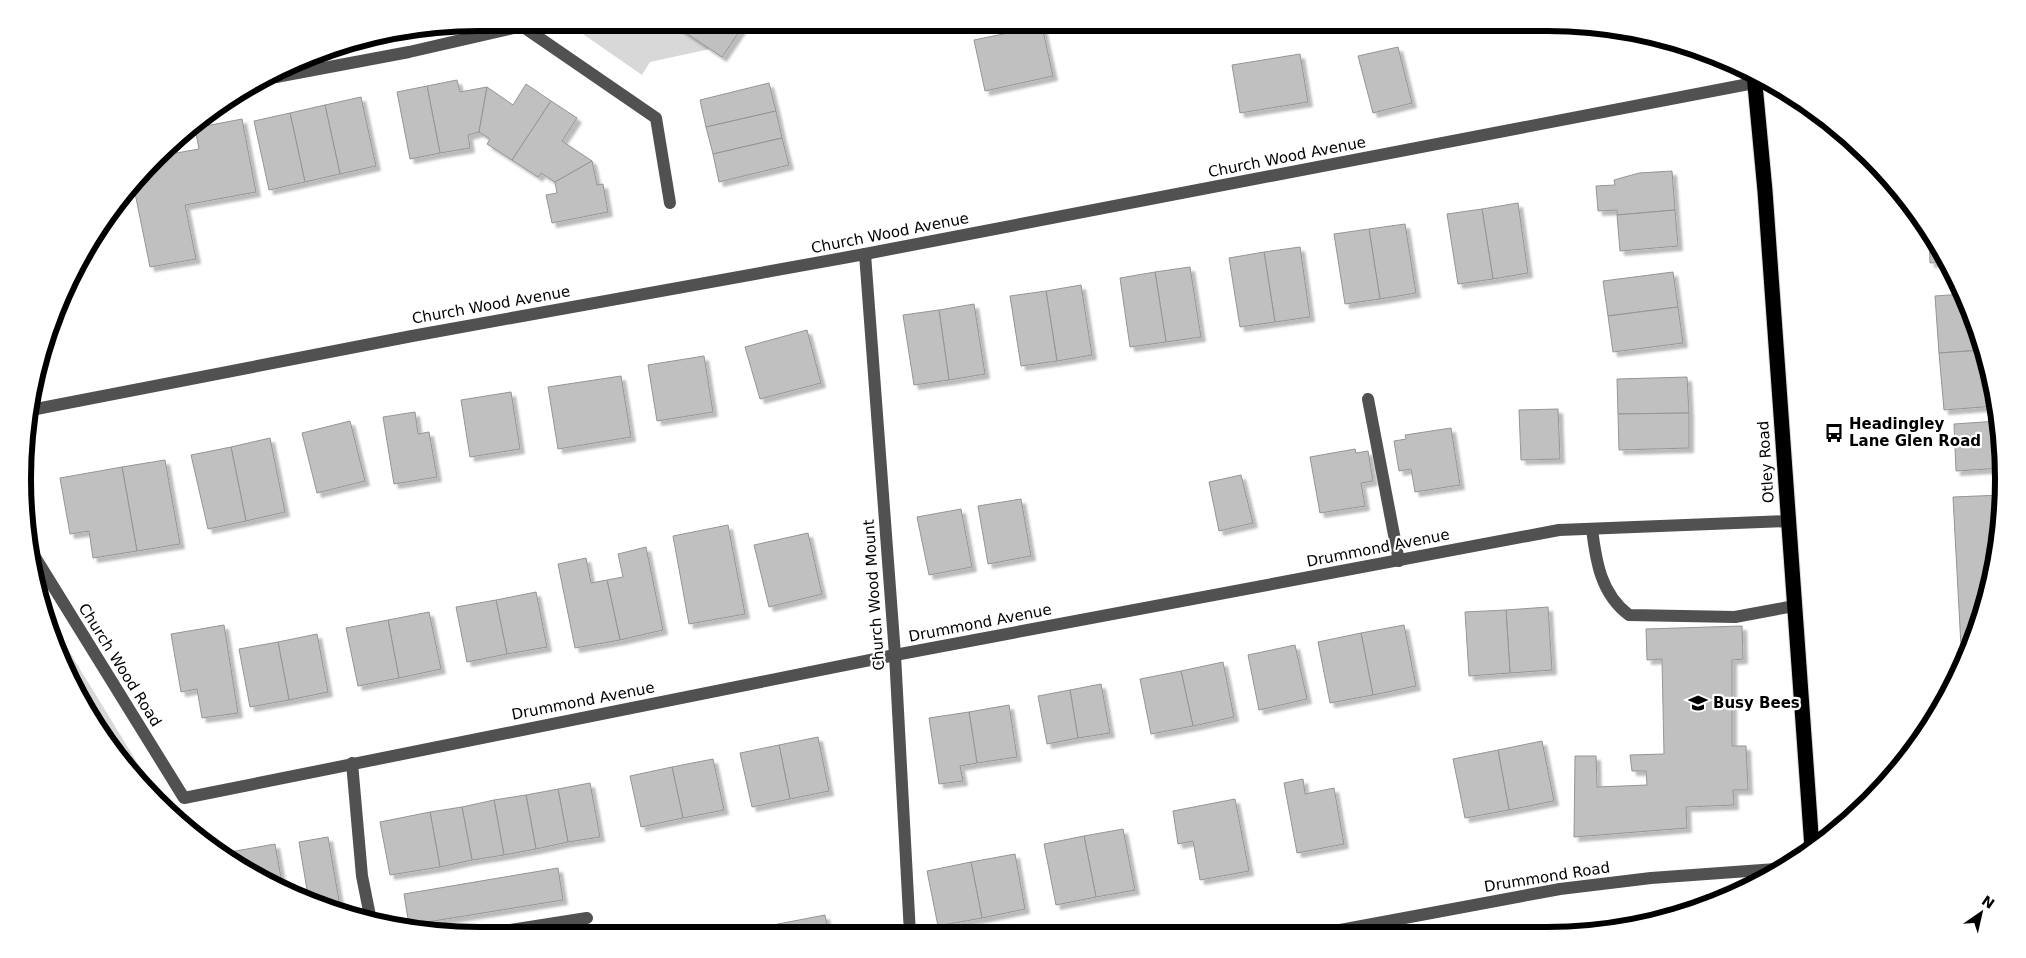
<svg xmlns="http://www.w3.org/2000/svg" width="2026" height="958" font-family="'DejaVu Sans',sans-serif">
	<defs>
		<filter id="shadow"><feDropShadow dx="4.5" dy="4.5" stdDeviation="1" flood-color="#0004"/></filter>
	</defs>
	<rect width="100%" height="100%" fill="#fff"/>
	<!-- green -->
	<g fill="#d8d8d8">
		<path d="M 567,23 L 671,23 L 710,49 L 650,62 L 642,75 Z"/>
		<path d="M 53,625 L 154,790 L 156,801 L 70,681 Z"/>
	</g>
	<!-- building -->
	<g fill="#c0c0c0" stroke="#959595" filter="url(#shadow)">
		<path d="M 671,23 L 745,23 L 722,57 Z"/>
		<path d="M 1042,26 L 1053,76 L 985,91 L 974,40 Z"/>
		<path d="M 1398,47 L 1412,103 L 1373,113 L 1358,56 Z"/>
		<path d="M 1300,54 L 1308,102 L 1240,113 L 1232,65 Z"/>
		<path d="M 457,80 L 460,92 L 487,87 L 479,132 L 468,135 L 470,148 L 440,153 L 427,86 Z"/>
		<path d="M 769,83 L 776,111 L 706,127 L 700,100 Z"/>
		<path d="M 526,84 L 551,101 L 512,160 L 487,144 L 490,139 L 479,132 L 487,87 L 513,105 Z"/>
		<path d="M 427,86 L 440,153 L 410,159 L 397,92 Z"/>
		<path d="M 361,97 L 376,166 L 340,174 L 325,105 Z"/>
		<path d="M 551,101 L 577,118 L 562,141 L 592,161 L 555,182 L 541,173 L 538,177 L 512,160 Z"/>
		<path d="M 325,105 L 340,174 L 305,182 L 290,113 Z"/>
		<path d="M 776,111 L 782,138 L 713,154 L 706,127 Z"/>
		<path d="M 290,113 L 305,182 L 269,190 L 254,121 Z"/>
		<path d="M 242,119 L 256,192 L 185,205 L 196,259 L 150,267 L 134,188 L 165,155 L 199,149 L 195,128 Z"/>
		<path d="M 782,138 L 789,165 L 719,182 L 713,154 Z"/>
		<path d="M 592,161 L 597,185 L 603,184 L 608,212 L 552,223 L 546,195 L 557,193 L 555,182 Z"/>
		<path d="M 1672,171 L 1675,210 L 1617,215 L 1617,210 L 1598,211 L 1596,186 L 1615,185 L 1614,180 L 1639,173 Z"/>
		<path d="M 1518,203 L 1528,273 L 1493,279 L 1482,209 Z"/>
		<path d="M 1482,209 L 1493,279 L 1458,284 L 1447,214 Z"/>
		<path d="M 1675,210 L 1678,246 L 1620,251 L 1617,215 Z"/>
		<path d="M 1405,224 L 1416,293 L 1380,299 L 1369,229 Z"/>
		<path d="M 1369,229 L 1380,299 L 1345,304 L 1334,234 Z"/>
		<path d="M 1929,229 L 1946,262 L 1930,263 Z"/>
		<path d="M 1300,247 L 1310,317 L 1275,322 L 1264,252 Z"/>
		<path d="M 1264,252 L 1275,322 L 1240,327 L 1229,258 Z"/>
		<path d="M 1190,267 L 1201,337 L 1166,342 L 1155,272 Z"/>
		<path d="M 1155,272 L 1166,342 L 1130,347 L 1120,278 Z"/>
		<path d="M 1673,272 L 1678,307 L 1608,316 L 1603,281 Z"/>
		<path d="M 1081,285 L 1092,355 L 1057,361 L 1046,291 Z"/>
		<path d="M 1046,291 L 1057,361 L 1021,366 L 1010,296 Z"/>
		<path d="M 1963,294 L 1969,305 L 1983,350 L 1939,353 L 1935,296 Z"/>
		<path d="M 974,304 L 985,374 L 949,380 L 939,310 Z"/>
		<path d="M 1678,307 L 1683,343 L 1613,352 L 1608,316 Z"/>
		<path d="M 939,310 L 949,380 L 914,385 L 903,315 Z"/>
		<path d="M 807,330 L 821,383 L 760,399 L 745,347 Z"/>
		<path d="M 1983,350 L 1995,390 L 1996,406 L 1944,410 L 1939,353 Z"/>
		<path d="M 704,356 L 713,412 L 657,421 L 648,365 Z"/>
		<path d="M 621,376 L 631,437 L 558,449 L 548,387 Z"/>
		<path d="M 1687,377 L 1689,413 L 1618,414 L 1617,379 Z"/>
		<path d="M 511,392 L 520,449 L 470,457 L 461,400 Z"/>
		<path d="M 1558,409 L 1560,459 L 1521,460 L 1519,410 Z"/>
		<path d="M 415,412 L 418,434 L 429,432 L 437,477 L 394,484 L 383,417 Z"/>
		<path d="M 1689,413 L 1689,448 L 1619,450 L 1618,414 Z"/>
		<path d="M 350,421 L 365,481 L 317,493 L 302,433 Z"/>
		<path d="M 1998,421 L 2002,468 L 1956,471 L 1954,424 Z"/>
		<path d="M 1451,428 L 1460,485 L 1415,492 L 1411,469 L 1399,471 L 1394,441 L 1406,439 L 1405,435 Z"/>
		<path d="M 270,438 L 285,512 L 246,521 L 231,447 Z"/>
		<path d="M 231,447 L 246,521 L 208,529 L 191,455 Z"/>
		<path d="M 1355,449 L 1356,453 L 1368,451 L 1373,481 L 1361,483 L 1365,506 L 1320,513 L 1310,457 Z"/>
		<path d="M 165,460 L 180,544 L 137,551 L 122,467 Z"/>
		<path d="M 122,467 L 137,551 L 93,558 L 89,531 L 70,534 L 60,478 Z"/>
		<path d="M 1241,475 L 1253,523 L 1219,531 L 1209,482 Z"/>
		<path d="M 2002,495 L 1995,568 L 1969,654 L 1962,665 L 1953,497 Z"/>
		<path d="M 1021,499 L 1031,556 L 988,564 L 978,506 Z"/>
		<path d="M 961,509 L 972,567 L 929,575 L 917,517 Z"/>
		<path d="M 728,525 L 745,614 L 689,624 L 673,536 Z"/>
		<path d="M 808,533 L 822,594 L 769,607 L 754,545 Z"/>
		<path d="M 646,547 L 663,630 L 620,640 L 607,580 L 623,577 L 618,554 Z"/>
		<path d="M 586,558 L 591,583 L 607,580 L 620,640 L 575,648 L 558,564 Z"/>
		<path d="M 536,592 L 547,647 L 507,654 L 496,600 Z"/>
		<path d="M 496,600 L 507,654 L 467,662 L 456,607 Z"/>
		<path d="M 1548,607 L 1552,670 L 1510,673 L 1506,610 Z"/>
		<path d="M 1506,610 L 1510,673 L 1469,676 L 1465,612 Z"/>
		<path d="M 429,612 L 441,669 L 399,678 L 388,620 Z"/>
		<path d="M 388,620 L 399,678 L 358,686 L 346,628 Z"/>
		<path d="M 224,625 L 238,713 L 202,718 L 197,689 L 181,692 L 171,634 Z"/>
		<path d="M 1404,625 L 1416,686 L 1373,695 L 1361,633 Z"/>
		<path d="M 1742,626 L 1743,659 L 1732,660 L 1732,746 L 1746,746 L 1748,790 L 1733,790 L 1734,805 L 1686,807 L 1687,828 L 1574,837 L 1575,756 L 1596,756 L 1597,787 L 1647,785 L 1646,771 L 1632,771 L 1630,755 L 1664,754 L 1662,659 L 1647,660 L 1646,629 Z"/>
		<path d="M 1361,633 L 1373,695 L 1330,703 L 1318,642 Z"/>
		<path d="M 317,634 L 328,692 L 289,700 L 278,642 Z"/>
		<path d="M 278,642 L 289,700 L 250,707 L 239,649 Z"/>
		<path d="M 1295,645 L 1307,699 L 1259,710 L 1248,655 Z"/>
		<path d="M 1223,662 L 1234,717 L 1193,726 L 1181,671 Z"/>
		<path d="M 1181,671 L 1193,726 L 1151,734 L 1140,679 Z"/>
		<path d="M 1101,684 L 1110,733 L 1078,738 L 1070,690 Z"/>
		<path d="M 1070,690 L 1078,738 L 1047,744 L 1038,696 Z"/>
		<path d="M 1009,705 L 1017,757 L 977,763 L 969,712 Z"/>
		<path d="M 969,712 L 977,763 L 960,766 L 963,781 L 939,784 L 929,718 Z"/>
		<path d="M 818,737 L 829,791 L 790,799 L 779,745 Z"/>
		<path d="M 1542,741 L 1554,801 L 1509,810 L 1498,750 Z"/>
		<path d="M 779,745 L 790,799 L 752,807 L 740,753 Z"/>
		<path d="M 1498,750 L 1509,810 L 1465,818 L 1453,759 Z"/>
		<path d="M 713,759 L 724,810 L 683,818 L 672,767 Z"/>
		<path d="M 672,767 L 683,818 L 641,827 L 630,776 Z"/>
		<path d="M 1303,779 L 1305,794 L 1334,788 L 1344,844 L 1297,853 L 1284,783 Z"/>
		<path d="M 590,783 L 600,837 L 568,842 L 558,789 Z"/>
		<path d="M 558,789 L 568,842 L 536,849 L 526,795 Z"/>
		<path d="M 526,795 L 536,849 L 504,855 L 494,800 Z"/>
		<path d="M 1235,799 L 1249,871 L 1200,880 L 1193,841 L 1178,844 L 1173,811 Z"/>
		<path d="M 494,800 L 504,855 L 472,860 L 462,807 Z"/>
		<path d="M 462,807 L 472,860 L 440,867 L 430,812 Z"/>
		<path d="M 430,812 L 440,867 L 390,875 L 380,822 Z"/>
		<path d="M 1123,829 L 1135,890 L 1096,897 L 1084,836 Z"/>
		<path d="M 1084,836 L 1096,897 L 1056,905 L 1044,844 Z"/>
		<path d="M 328,837 L 341,912 L 309,902 L 299,842 Z"/>
		<path d="M 275,844 L 283,889 L 219,854 Z"/>
		<path d="M 1015,854 L 1025,909 L 982,918 L 971,862 Z"/>
		<path d="M 971,862 L 982,918 L 938,926 L 927,871 Z"/>
		<path d="M 558,868 L 563,900 L 409,925 L 404,894 Z"/>
		<path d="M 825,915 L 829,934 L 753,935 L 752,929 Z"/>
		<path d="M 1632,925 L 1607,932 L 1590,932 L 1590,926 Z"/>
	</g>
	<g fill="none" stroke-linecap="round" stroke-linejoin="round">
		<!-- highway casing -->
		<g stroke="#dbdbdb" stroke-width="17">
			<path id="highway" d="M 1754,74 L 1765,191 L 1812,848"/>
		</g>
		<!-- minor -->
		<g stroke="#515151" stroke-width="12">
			<path d="M 522,26 L 656,118 L 670,203"/>
			<path d="M 276,77 L 409,52 L 522,26 L 524,23"/>
			<path d="M 865,254 L 895,655 L 910,934"/>
			<path d="M 1368,399 L 1399,561"/>
			<path d="M 31,410 L 412,336 L 865,254 L 1754,83"/>
			<path d="M 1592,529 C 1596,562 1601,594 1629,615 L 1735,617 L 1794,606"/>
			<path d="M 30,549 L 184,798 L 895,655 L 1559,530 L 1788,521"/>
			<path d="M 352,763 L 362,876 L 371,921"/>
			<path d="M 1324,933 L 1560,889 L 1651,878 L 1776,869"/>
			<path d="M 478,935 L 587,918"/>
		</g>
		<!-- highway -->
		<use href="#highway" stroke="#000" stroke-width="15"/>
	</g>
	<!-- icons -->
	<defs>
		<g id="bus-bare" transform="scale(1.5)"><path d="M-5-6H5V4H4V6H2V4H-2V6H-4V4H-5ZM-3.5-4V0h7V-4ZM-3.5 1.2v1.5H-2V1.2ZM2 1.2v1.5H3.5V1.2Z" fill="#000" stroke="#fff" stroke-width="2.5" paint-order="stroke"/></g>
		<g id="school-bare" transform="scale(1.5)"><path d="M0-5L7-2L0 1L-7-2ZM-4 1L0 2.5L4 1V4Q0 6-4 4Z" fill="#000" stroke="#fff" stroke-width="2.5" paint-order="stroke"/></g>
	</defs>
	<g fill-rule="evenodd">
		<use href="#bus-bare" x="1834" y="433"/>
		<use href="#school-bare" x="1698" y="703"/>
	</g>
	<g text-anchor="middle" dominant-baseline="central" stroke-width="4.5" stroke-linejoin="round" paint-order="stroke">
		<!-- street labels -->
		<g font-size="15" fill="#000" stroke="#fff">
			<text transform="translate(1287 157) rotate(-11)">Church Wood Avenue</text>
			<text transform="translate(890 233) rotate(-11)">Church Wood Avenue</text>
			<text transform="translate(491 305) rotate(-10)">Church Wood Avenue</text>
			<text transform="translate(1766 462) rotate(-94)">Otley Road</text>
			<text transform="translate(1378 548) rotate(-11)">Drummond Avenue</text>
			<text transform="translate(874 595) rotate(-94)">Church Wood Mount</text>
			<text transform="translate(980 623) rotate(-11)">Drummond Avenue</text>
			<text transform="translate(120 665) rotate(58)">Church Wood Road</text>
			<text transform="translate(583 701) rotate(-11)">Drummond Avenue</text>
			<text transform="translate(1547 877) rotate(-9)">Drummond Road</text>
		</g>
		<!-- poi labels -->
		<g font-size="15" font-weight="bold" fill="#000" stroke="#fff" text-anchor="start">
			<text x="1849" y="424">Headingley<tspan x="1849" dy="17">Lane Glen Road</tspan></text>
			<text x="1713" y="703">Busy Bees</text>
		</g>
	</g>
	<!-- crop -->
	<path d="M0 0H2026V958H0ZM479 31H1547A448 448 0 0 1 1995 479V479A448 448 0 0 1 1547 927H479A448 448 0 0 1 31 479V479A448 448 0 0 1 479 31Z" fill="#fff" fill-rule="evenodd"/>
	<path fill="none" stroke="#000" stroke-width="6" d="M479 31H1547A448 448 0 0 1 1995 479V479A448 448 0 0 1 1547 927H479A448 448 0 0 1 31 479V479A448 448 0 0 1 479 31Z"/>
	<!-- north arrow -->
	<g transform="translate(1981 913) rotate(34)" stroke="#ffffff" stroke-width="4" paint-order="stroke">
	<path d="M0-4L9 19L0 12L-9 19Z" fill="#000000"/>
	<text y="-8" font-size="14" font-weight="bold" text-anchor="middle" fill="#000000">N</text>
	</g>
</svg>
